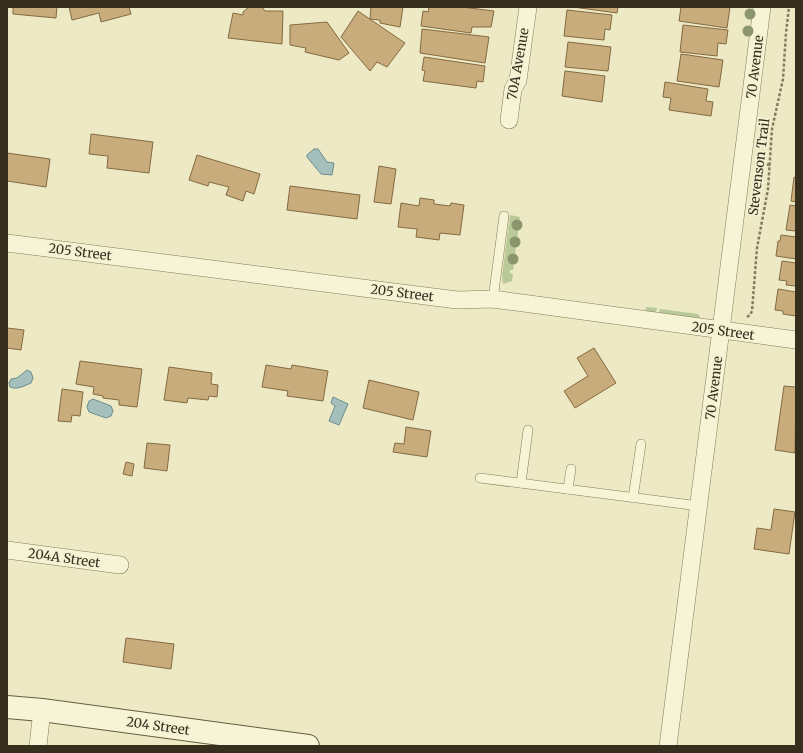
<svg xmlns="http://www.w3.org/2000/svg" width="803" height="753" font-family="Merriweather,serif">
	<rect width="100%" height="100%" fill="#ece9c4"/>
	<!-- green -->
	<g fill="#b9c998">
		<path d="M 510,215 L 520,217 L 513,270 L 510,270 L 510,273 L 513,274 L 512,281 L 503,284 L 502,276 Z"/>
		<path d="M 646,307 L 657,308 L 656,312 L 659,313 L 660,309 L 698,314 L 701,319 L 645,314 Z"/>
	</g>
	<!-- water -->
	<g fill="#a5bfbd" stroke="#6d8d8c">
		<path d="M 314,149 L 318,149 L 327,162 L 334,163 L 332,175 L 321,174 L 307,157 L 307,155 Z"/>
		<path d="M 27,370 L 31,372 L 33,378 L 31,383 C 24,386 17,390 10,387 L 9,383 L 11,379 L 17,378 Z"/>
		<path d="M 333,397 L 348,404 L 339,425 L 329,421 L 335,406 L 331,403 Z"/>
		<path d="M 93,399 L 111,406 L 113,411 L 111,416 L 106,418 L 89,412 L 87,407 L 89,401 Z"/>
	</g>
	<!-- building -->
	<g fill="#c8ac7b" stroke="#836a42">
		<path d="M 13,7 L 57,7 L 56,18 L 13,14 Z"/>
		<path d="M 69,7 L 129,7 L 131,14 L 101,22 L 99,13 L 72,20 Z"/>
		<path d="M 249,7 L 262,7 L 265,11 L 283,11 L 282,44 L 228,38 L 233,13 L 243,15 L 243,12 Z"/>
		<path d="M 371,7 L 403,7 L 400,27 L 380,23 L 380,20 L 370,19 Z"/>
		<path d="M 429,7 L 462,7 L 494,11 L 491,27 L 472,27 L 471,33 L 421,26 L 423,11 L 428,12 Z"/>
		<path d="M 573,7 L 618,7 L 617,13 Z"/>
		<path d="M 681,7 L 730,7 L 727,28 L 679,21 Z"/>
		<path d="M 567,10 L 612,15 L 610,30 L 605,29 L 604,40 L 564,36 Z"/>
		<path d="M 358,11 L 405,43 L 387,67 L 377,62 L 370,71 L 341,37 Z"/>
		<path d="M 327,22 L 349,53 L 339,60 L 305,52 L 306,48 L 290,45 L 290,25 Z"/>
		<path d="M 683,25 L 728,30 L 726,44 L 718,43 L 717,56 L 680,52 Z"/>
		<path d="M 422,29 L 489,37 L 485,63 L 420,53 Z"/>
		<path d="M 568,42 L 611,47 L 608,71 L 565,67 Z"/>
		<path d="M 681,54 L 723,60 L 719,87 L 677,81 Z"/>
		<path d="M 424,57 L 485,66 L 483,82 L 477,81 L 476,88 L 423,81 L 425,71 L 422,70 Z"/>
		<path d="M 565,71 L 605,76 L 602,102 L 562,96 Z"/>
		<path d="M 665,82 L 708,89 L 706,101 L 713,102 L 711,116 L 669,110 L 671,98 L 663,97 Z"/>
		<path d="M 91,134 L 153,142 L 149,173 L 107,168 L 108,156 L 89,154 Z"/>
		<path d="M 7,153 L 50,159 L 46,187 L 7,181 Z"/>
		<path d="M 197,155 L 260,174 L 254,194 L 246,191 L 243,201 L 226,195 L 229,187 L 209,182 L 208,186 L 189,180 Z"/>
		<path d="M 379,166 L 396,169 L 391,204 L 374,202 Z"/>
		<path d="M 794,177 L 796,178 L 796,202 L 791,201 Z"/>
		<path d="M 290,186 L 360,195 L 357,219 L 287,210 Z"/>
		<path d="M 420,198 L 434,200 L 434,204 L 450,206 L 451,203 L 464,205 L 460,235 L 440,233 L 439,240 L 416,237 L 417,229 L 398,227 L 401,203 L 419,206 Z"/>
		<path d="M 790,205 L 796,206 L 796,231 L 786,230 Z"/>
		<path d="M 781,235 L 796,237 L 796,259 L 776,256 L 778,241 L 780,241 Z"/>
		<path d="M 782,261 L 796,263 L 796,286 L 786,285 L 787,281 L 779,280 Z"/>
		<path d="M 778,289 L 796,292 L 796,316 L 783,314 L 783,311 L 775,310 Z"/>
		<path d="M 7,328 L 24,330 L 21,350 L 7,348 Z"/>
		<path d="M 594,348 L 616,383 L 575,408 L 564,391 L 588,376 L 577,358 Z"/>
		<path d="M 80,361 L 142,369 L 137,407 L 119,405 L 119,400 L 103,398 L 103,396 L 93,394 L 94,387 L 76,384 Z"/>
		<path d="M 266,365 L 291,369 L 292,365 L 328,371 L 323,401 L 287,396 L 288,391 L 262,387 Z"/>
		<path d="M 169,367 L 212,373 L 211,384 L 218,385 L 217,397 L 209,396 L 208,400 L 188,398 L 187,403 L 164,400 Z"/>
		<path d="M 369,380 L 419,392 L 413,420 L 363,408 Z"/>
		<path d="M 784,386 L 796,387 L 795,453 L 775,450 Z"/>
		<path d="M 62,389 L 83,392 L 80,416 L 72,415 L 71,422 L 58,421 Z"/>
		<path d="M 406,427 L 431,431 L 427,457 L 393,452 L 395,443 L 404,444 Z"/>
		<path d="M 147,443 L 170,445 L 167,471 L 144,468 Z"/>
		<path d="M 126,462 L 134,464 L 132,476 L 123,474 Z"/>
		<path d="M 774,509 L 795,512 L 789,554 L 754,549 L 757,528 L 771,530 Z"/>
		<path d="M 126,638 L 174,644 L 171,669 L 123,662 Z"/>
	</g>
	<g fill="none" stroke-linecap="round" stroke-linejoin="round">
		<!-- lane casing -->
		<g stroke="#857b5b" stroke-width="10">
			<g id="lane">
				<path d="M 493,299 L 504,216"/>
				<path d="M 480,478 L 699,506"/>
				<path d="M 521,483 L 528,430"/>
				<path d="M 568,489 L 571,469"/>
				<path d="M 633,498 L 641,444"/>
			</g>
		</g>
		<!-- street casing -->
		<g stroke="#857b5b" stroke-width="18">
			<g id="street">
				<path d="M 509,120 L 513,89 L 518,80 L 528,7"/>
				<path d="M 7,243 L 457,300 L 493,299 L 796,340"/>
				<path d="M 7,550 L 120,565"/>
				<path d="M 38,746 L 42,710"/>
				<path d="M 668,746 L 762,7"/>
			</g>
		</g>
		<!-- secondary casing -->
		<g stroke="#675c3e" stroke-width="24">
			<path id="secondary" d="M 7,707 L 42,710 L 308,746"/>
		</g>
		<!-- path -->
		<g stroke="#857b5b" stroke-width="2.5" stroke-dasharray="3 2" stroke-linecap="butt">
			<path d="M 757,163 L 770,165"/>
			<path d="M 747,317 L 750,315 L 752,311 L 757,248 L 768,189 L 772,129 L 783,79 L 786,33 L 789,7"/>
		</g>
		<!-- lane -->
		<use href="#lane" stroke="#f7f4d6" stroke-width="9"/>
		<!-- street -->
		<use href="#street" stroke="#f7f4d6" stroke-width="17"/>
		<!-- secondary -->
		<use href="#secondary" stroke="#f7f4d6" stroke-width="22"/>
	</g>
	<!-- trees -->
	<g fill="#8c966d">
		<circle cx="750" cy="14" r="5.5"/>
		<circle cx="748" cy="31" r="5.5"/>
		<circle cx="517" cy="225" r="5.5"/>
		<circle cx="515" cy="242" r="5.5"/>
		<circle cx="513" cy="259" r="5.5"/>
	</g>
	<g text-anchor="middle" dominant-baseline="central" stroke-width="3.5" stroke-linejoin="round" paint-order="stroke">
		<!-- street labels -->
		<g font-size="13" fill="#362f1e" stroke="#f4f1d3">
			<text transform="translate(518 64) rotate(-80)">70A Avenue</text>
			<text transform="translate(755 67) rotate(-83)">70 Avenue</text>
			<text transform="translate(759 167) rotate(-83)">Stevenson Trail</text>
			<text transform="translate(80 252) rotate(7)">205 Street</text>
			<text transform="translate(402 293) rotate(7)">205 Street</text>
			<text transform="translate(723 331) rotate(8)">205 Street</text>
			<text transform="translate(714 388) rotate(-83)">70 Avenue</text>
			<text transform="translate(64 558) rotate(8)">204A Street</text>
			<text transform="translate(158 726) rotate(8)">204 Street</text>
		</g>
	</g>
	<!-- border -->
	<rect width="803" height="753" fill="none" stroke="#362f1e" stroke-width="16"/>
</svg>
